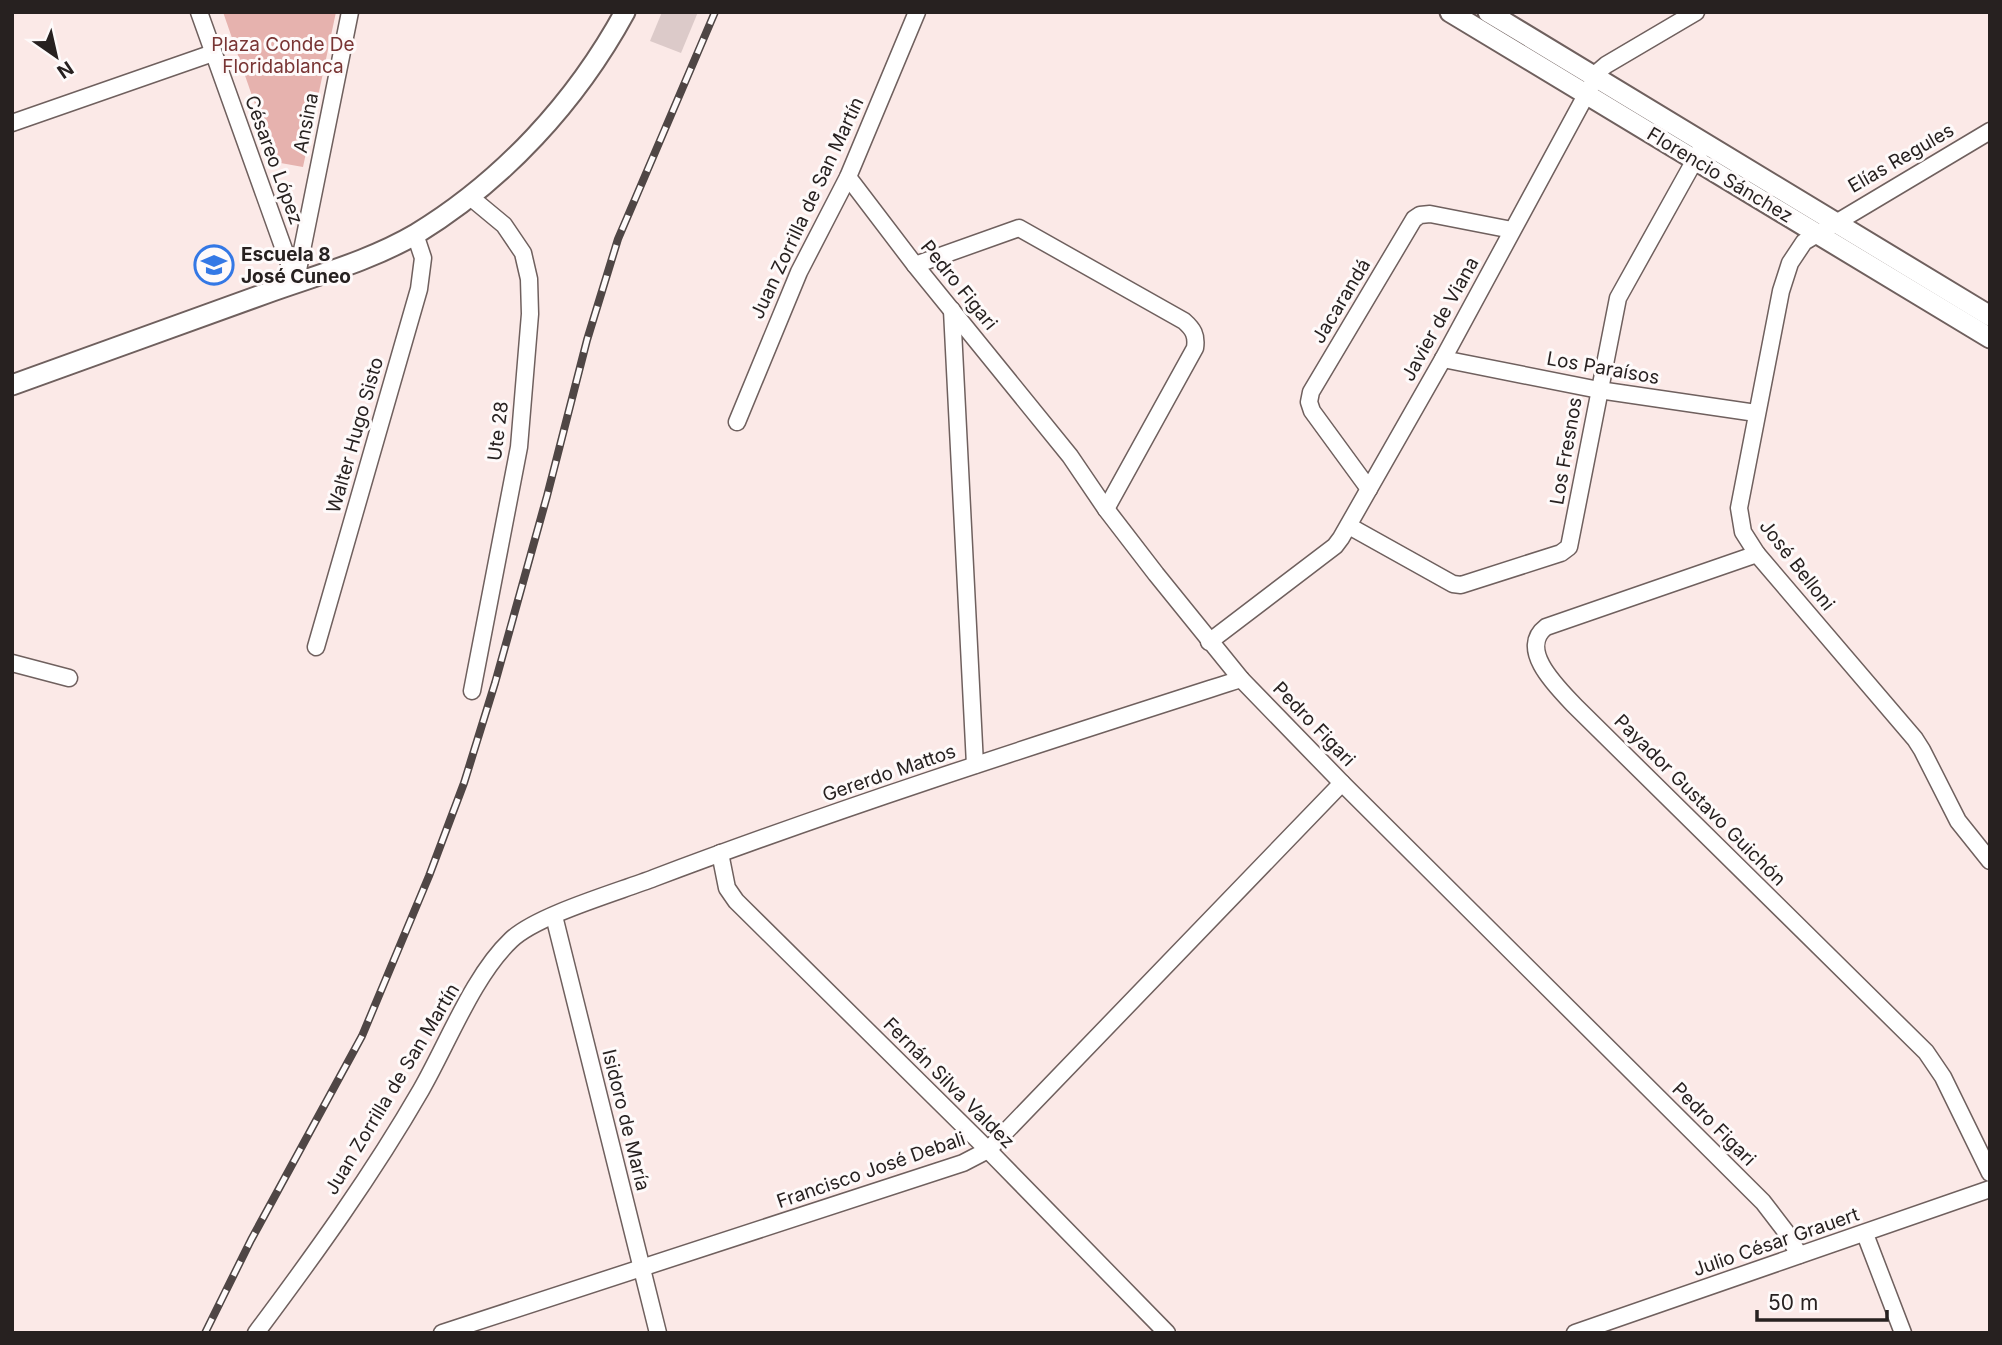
<svg xmlns="http://www.w3.org/2000/svg" width="2002" height="1345" font-family="Inter,sans-serif">
	<rect width="100%" height="100%" fill="#fbe9e7"/>
	<!-- green -->
	<path fill="#e6b2ae" d="M 223,12 L 336,12 L 303,167 L 275,162 Z"/>
	<!-- building -->
	<path fill="#dccac9" d="M 662,12 L 698,12 L 681,53 L 650,41 Z"/>
	<g fill="none" stroke-linecap="round" stroke-linejoin="round">
		<!-- minor casing -->
		<g stroke="#6f605e" stroke-width="19">
			<g id="minor">
				<path d="M 199,12 L 296,283"/>
				<path d="M 12,123 L 213,53"/>
				<path d="M 1990,131 L 1804,242 L 1790,263 L 1781,291 L 1739,508 L 1743,532 L 1757,554 L 1915,739 L 1922,750 L 1958,821 L 1990,861"/>
				<path d="M 848,177 L 915,265 L 1070,456 L 1106,509 L 1156,574 L 1241,679 L 1342,783 L 1763,1202 L 1786,1232 L 1799,1255"/>
				<path d="M 469,196 L 504,225 L 523,253 L 529,279 L 530,314 L 519,447 L 472,691"/>
				<path d="M 915,265 L 1019,228 L 1184,321 C 1193,329 1197,335 1195,348 L 1106,509"/>
				<path d="M 296,280 L 350,12"/>
				<path d="M 952,310 L 975,765"/>
				<path d="M 1443,359 L 1599,390 L 1756,413"/>
				<path d="M 737,422 L 799,272 L 848,177 L 917,12"/>
				<path d="M 1369,489 L 1312,411 L 1309,402 L 1311,392 L 1414,219 L 1420,215 L 1430,214 L 1512,230"/>
				<path d="M 1349,526 L 1453,584 L 1461,585 L 1561,553 L 1569,547 L 1618,298 L 1701,149"/>
				<path d="M 1757,554 L 1546,627 C 1517,649 1558,688 1575,706 L 1926,1052 L 1943,1077 L 1990,1173"/>
				<path d="M 1209,642 L 1335,546 L 1341,538 L 1443,359 L 1599,71 L 1606,65 L 1696,12"/>
				<path d="M 316,647 L 419,289 L 423,258 L 415,234"/>
				<path d="M 12,663 L 69,678"/>
				<path d="M 720,853 L 727,888 L 736,901 L 988,1150 L 1167,1333"/>
				<path d="M 554,916 L 658,1333"/>
				<path d="M 1865,1234 L 1903,1333"/>
				<path d="M 256,1333 C 315,1254 372,1175 421,1090 C 448,1043 473,976 511,940 C 537,915 618,892 654,878 C 847,805 1045,742 1241,679"/>
				<path d="M 442,1333 L 963,1163 L 988,1150 L 1342,783"/>
				<path d="M 1575,1333 L 1990,1189"/>
			</g>
		</g>
		<!-- tertiary casing -->
		<g stroke="#6f605e" stroke-width="23">
			<g id="tertiary">
				<path d="M 1450,12 L 1990,338"/>
				<path d="M 1488,12 L 1990,316"/>
				<path d="M 12,385 C 97,354 182,324 267,293 C 317,275 370,261 416,234 C 503,181 576,102 625,12"/>
			</g>
		</g>
		<!-- minor -->
		<use href="#minor" stroke="#fff" stroke-width="16"/>
		<!-- tertiary -->
		<use href="#tertiary" stroke="#fff" stroke-width="19"/>
		<!-- rail casing -->
		<g stroke="#4f4645" stroke-width="8">
			<path id="rail" d="M 205,1333 L 251,1240 L 362,1036 L 429,876 L 464,783 L 495,683 L 547,496 L 587,340 L 618,239 L 715,12"/>
		</g>
		<!-- rail -->
		<use href="#rail" stroke="#fefafa" stroke-width="5" stroke-dasharray="16" stroke-linecap="butt"/>
	</g>
	<!-- icons -->
	<defs>
		<g id="school-ring" transform="scale(2.0125)"><circle r="9.5" fill="#fefafa" stroke="#3478e5" stroke-width="1.5"/><path d="M0-5L7-2L0 1L-7-2ZM-4 1L0 2.5L4 1V4Q0 6-4 4Z" fill="#3478e5"/></g>
	</defs>
	<g fill-rule="evenodd">
		<use href="#school-ring" x="214" y="265"/>
	</g>
	<g text-anchor="middle" dominant-baseline="central" stroke-width="6" stroke-linejoin="round" paint-order="stroke">
		<!-- park labels -->
		<g font-size="19" fill="#793534" stroke="#fefafa">
			<text x="283" y="44">Plaza Conde De<tspan x="283" dy="22">Floridablanca</tspan></text>
		</g>
		<!-- street labels -->
		<g font-size="19" fill="#272120" stroke="#fefafa">
			<text transform="translate(306 123) rotate(-79)">Ansina</text>
			<text transform="translate(1901 158) rotate(-30)">Elías Regules</text>
			<text transform="translate(274 160) rotate(70)">Césareo López</text>
			<text transform="translate(1720 175) rotate(31)">Florencio Sánchez</text>
			<text transform="translate(807 208) rotate(-65)">Juan Zorrilla de San Martín</text>
			<text transform="translate(959 285) rotate(51)">Pedro Figari</text>
			<text transform="translate(1341 301) rotate(-59)">Jacarandá</text>
			<text transform="translate(1440 319) rotate(-61)">Javier de Viana</text>
			<text transform="translate(1603 368) rotate(10)">Los Paraísos</text>
			<text transform="translate(498 431) rotate(-83)">Ute 28</text>
			<text transform="translate(355 435) rotate(-74)">Walter Hugo Sisto</text>
			<text transform="translate(1566 451) rotate(-80)">Los Fresnos</text>
			<text transform="translate(1797 565) rotate(52)">José Belloni</text>
			<text transform="translate(1314 724) rotate(46)">Pedro Figari</text>
			<text transform="translate(889 773) rotate(-19)">Gererdo Mattos</text>
			<text transform="translate(1700 800) rotate(45)">Payador Gustavo Guichón</text>
			<text transform="translate(949 1083) rotate(45)">Fernán Silva Valdez</text>
			<text transform="translate(392 1089) rotate(-59)">Juan Zorrilla de San Martín</text>
			<text transform="translate(626 1120) rotate(76)">Isidoro de María</text>
			<text transform="translate(1714 1124) rotate(45)">Pedro Figari</text>
			<text transform="translate(871 1170) rotate(-19)">Francisco José Debali</text>
			<text transform="translate(1776 1242) rotate(-19)">Julio César Grauert</text>
		</g>
		<!-- poi labels -->
		<g font-size="19" font-weight="bold" fill="#272120" stroke="#fefafa" text-anchor="start">
			<text x="241" y="254">Escuela 8<tspan x="241" dy="22">José Cuneo</tspan></text>
		</g>
	</g>
	<!-- border -->
	<rect width="2002" height="1345" fill="none" stroke="#272120" stroke-width="28"/>
	<!-- north arrow -->
	<g transform="translate(56 56) rotate(146)" stroke="#fefafa" stroke-width="5" paint-order="stroke">
	<path d="M0-5L12 26L0 18L-12 26Z" fill="#272120"/>
	<text y="-10" font-size="19" font-weight="bold" text-anchor="middle" fill="#272120">N</text>
	</g>
	<!-- scale -->
	<path d="M1757 1310v10h130v-10" fill="none" stroke="#272120" stroke-width="3.5"/>
	<text x="1768" y="1310" font-size="21" fill="#272120" stroke="#fefafa" stroke-width="5" paint-order="stroke">50 m</text>
</svg>
